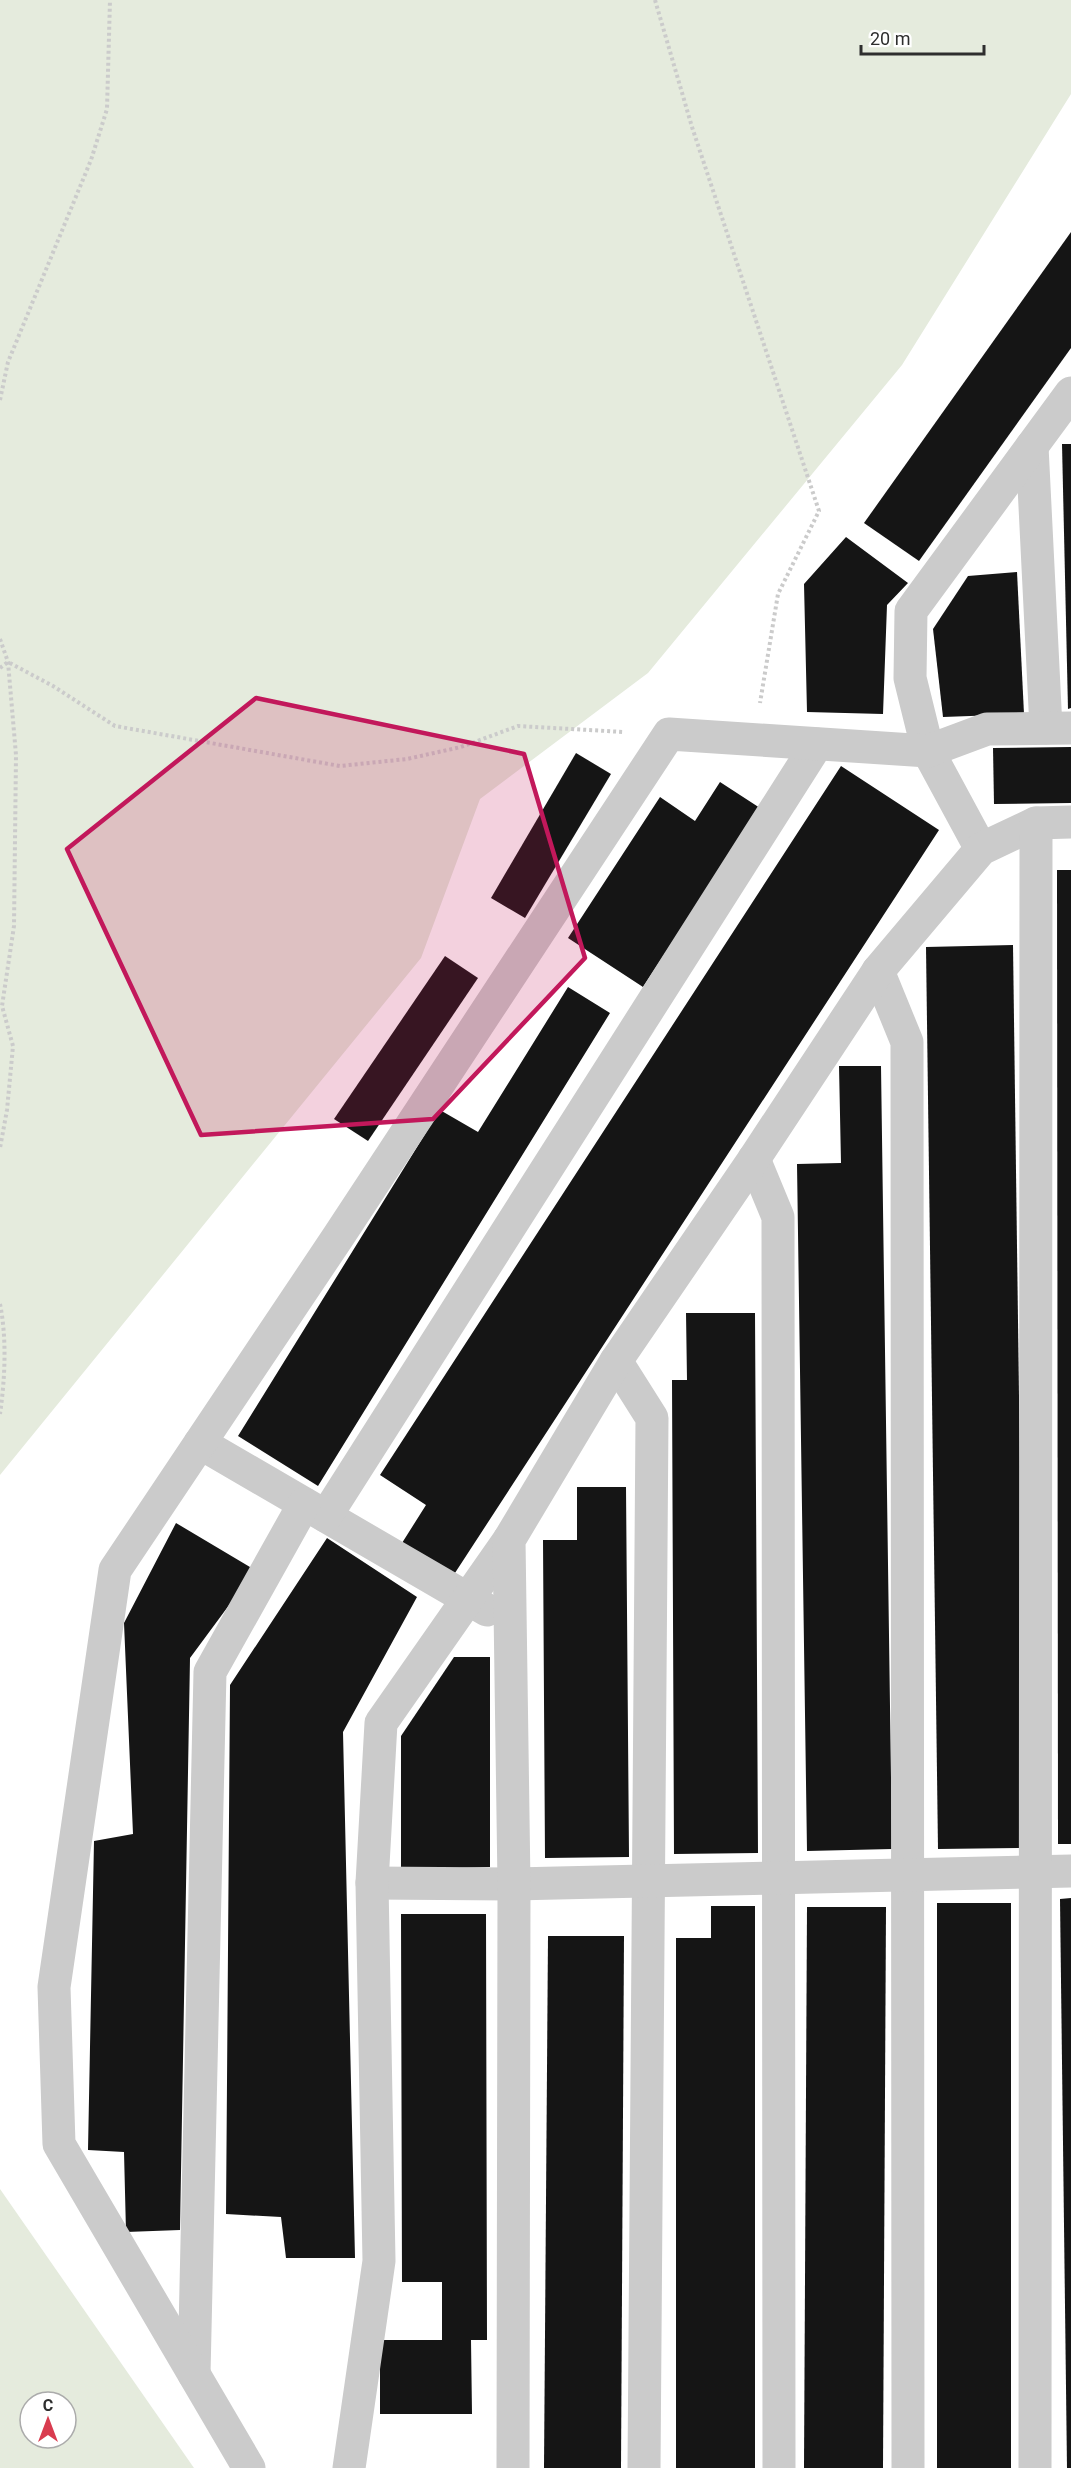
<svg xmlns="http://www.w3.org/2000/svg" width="1071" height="2468" font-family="Roboto,sans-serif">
	<rect width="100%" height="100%" fill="#fff"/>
	<!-- green -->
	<g fill="#e5ebdd" fill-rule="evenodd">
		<path d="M 0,0 L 1071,0 L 1071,94 L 902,365 L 648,673 L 480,799 L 421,958 L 0,1475 Z"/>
		<path d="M 0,2189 L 194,2468 L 0,2468 ZM 30,2402 L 66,2402 L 66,2438 L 30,2438 Z"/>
	</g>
	<!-- building -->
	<g fill="#151515">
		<path d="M 1071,232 L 1071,348 L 919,561 L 864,523 Z"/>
		<path d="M 1062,444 L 1071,444 L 1071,708 L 1068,709 Z"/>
		<path d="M 846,537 L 908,583 L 887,605 L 883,714 L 807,712 L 804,584 Z"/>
		<path d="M 1017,572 L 1024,714 L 943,717 L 933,629 L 968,576 Z"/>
		<path d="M 1071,747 L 1071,803 L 994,804 L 993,748 Z"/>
		<path d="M 576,753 L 611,774 L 525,918 L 491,898 Z"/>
		<path d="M 841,766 L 939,830 L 453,1576 L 402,1543 L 426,1505 L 380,1475 Z"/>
		<path d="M 720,782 L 760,808 L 643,987 L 568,938 L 660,797 L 695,821 Z"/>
		<path d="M 1057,870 L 1071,870 L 1071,1844 L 1058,1844 Z"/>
		<path d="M 1013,945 L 1025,1848 L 938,1849 L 926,947 Z"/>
		<path d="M 445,956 L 478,978 L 368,1141 L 334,1119 Z"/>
		<path d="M 568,987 L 610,1013 L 318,1486 L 238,1436 L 440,1110 L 478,1132 Z"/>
		<path d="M 839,1066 L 881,1066 L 892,1849 L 807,1851 L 797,1164 L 841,1163 Z"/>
		<path d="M 686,1313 L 755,1313 L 758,1853 L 674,1854 L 672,1380 L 687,1380 Z"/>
		<path d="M 577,1487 L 626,1487 L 629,1857 L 545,1858 L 543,1540 L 577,1540 Z"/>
		<path d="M 176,1523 L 255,1570 L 190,1658 L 180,2230 L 126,2232 L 124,2152 L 88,2150 L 94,1841 L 133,1834 L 124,1623 Z"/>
		<path d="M 327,1538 L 417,1597 L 343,1732 L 355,2258 L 286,2258 L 281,2217 L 226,2214 L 230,1685 Z"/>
		<path d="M 454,1657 L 490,1657 L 490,1867 L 401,1870 L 401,1736 Z"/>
		<path d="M 1071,1898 L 1071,2468 L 1067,2468 L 1060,1899 Z"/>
		<rect x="937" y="1903" width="74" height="565"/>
		<path d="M 711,1906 L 755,1906 L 755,2468 L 676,2468 L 676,1938 L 711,1938 Z"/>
		<path d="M 807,1907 L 886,1907 L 883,2468 L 804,2468 Z"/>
		<path d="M 401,1914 L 486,1914 L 487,2340 L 471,2340 L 472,2414 L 380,2414 L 380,2340 L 442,2340 L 442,2282 L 402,2282 Z"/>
		<path d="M 548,1936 L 624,1936 L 621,2468 L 544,2468 Z"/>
	</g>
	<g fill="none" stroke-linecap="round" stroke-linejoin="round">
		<!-- path -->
		<g stroke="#cbcbcb" stroke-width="4" stroke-dasharray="3 3" stroke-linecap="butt">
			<path d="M 655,0 L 692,127 L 819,511 L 778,594 L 760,703"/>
			<path d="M 0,400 L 8,362 L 91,160 L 107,109 L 110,0"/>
			<path d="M 0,639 L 8,662 L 16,755 L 14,926 L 2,1006 L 13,1046 L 7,1110 L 0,1148"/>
			<path d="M 0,668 L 8,662 L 53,686 L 115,726 L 340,766 L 407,759 L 461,747 L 518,726 L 624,732"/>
			<path d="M 0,1304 C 7,1339 5,1379 0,1414"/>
		</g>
		<!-- minor -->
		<g stroke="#cbcbcb" stroke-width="33">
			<path d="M 1032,446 L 1046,728"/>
			<path d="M 981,849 L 928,751 L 910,678 L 911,611 L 1071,393"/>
			<path d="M 878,971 L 907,1042 L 908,2468"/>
			<path d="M 754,1159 L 778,1217 L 779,2468"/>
			<path d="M 616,1361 L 652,1418 L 644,2468"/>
			<path d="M 200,1443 L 487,1610"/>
			<path d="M 326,1516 L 817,744"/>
			<path d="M 372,1883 L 514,1884 L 1071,1871"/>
			<path d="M 194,2374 L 210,1672 L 304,1504"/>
			<path d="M 249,2468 L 59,2144 L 54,1987 L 115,1570 L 338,1237 L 669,734 L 928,751 L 987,729 L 1071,728"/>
			<path d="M 349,2468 L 379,2261 L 372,1883 L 381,1723 L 509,1540"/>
			<path d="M 513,2468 L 514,1884 L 509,1540 L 616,1361 L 754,1159 L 878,971 L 981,849 L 1036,823 L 1071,822"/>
			<path d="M 1035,2468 L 1036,823"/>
		</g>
	</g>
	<!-- marked area -->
	<path fill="#c2185b" fill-opacity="0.2" stroke="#c2185b" stroke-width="4.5" stroke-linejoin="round" d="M 256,698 L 524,754 L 585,958 L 433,1119 L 201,1135 L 67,849 Z"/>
	<!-- north arrow -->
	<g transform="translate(48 2420)"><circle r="28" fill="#ffffff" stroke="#ababab" stroke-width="1.5"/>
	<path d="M0-4.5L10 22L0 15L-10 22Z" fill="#d93c4f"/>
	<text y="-9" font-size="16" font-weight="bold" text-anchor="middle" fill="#2e2e2e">С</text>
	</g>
	<!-- scale -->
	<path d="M861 45v9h123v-9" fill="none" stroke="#2e2e2e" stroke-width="3"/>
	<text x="870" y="45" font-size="18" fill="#2e2e2e" stroke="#ffffff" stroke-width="4.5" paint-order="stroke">20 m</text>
</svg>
